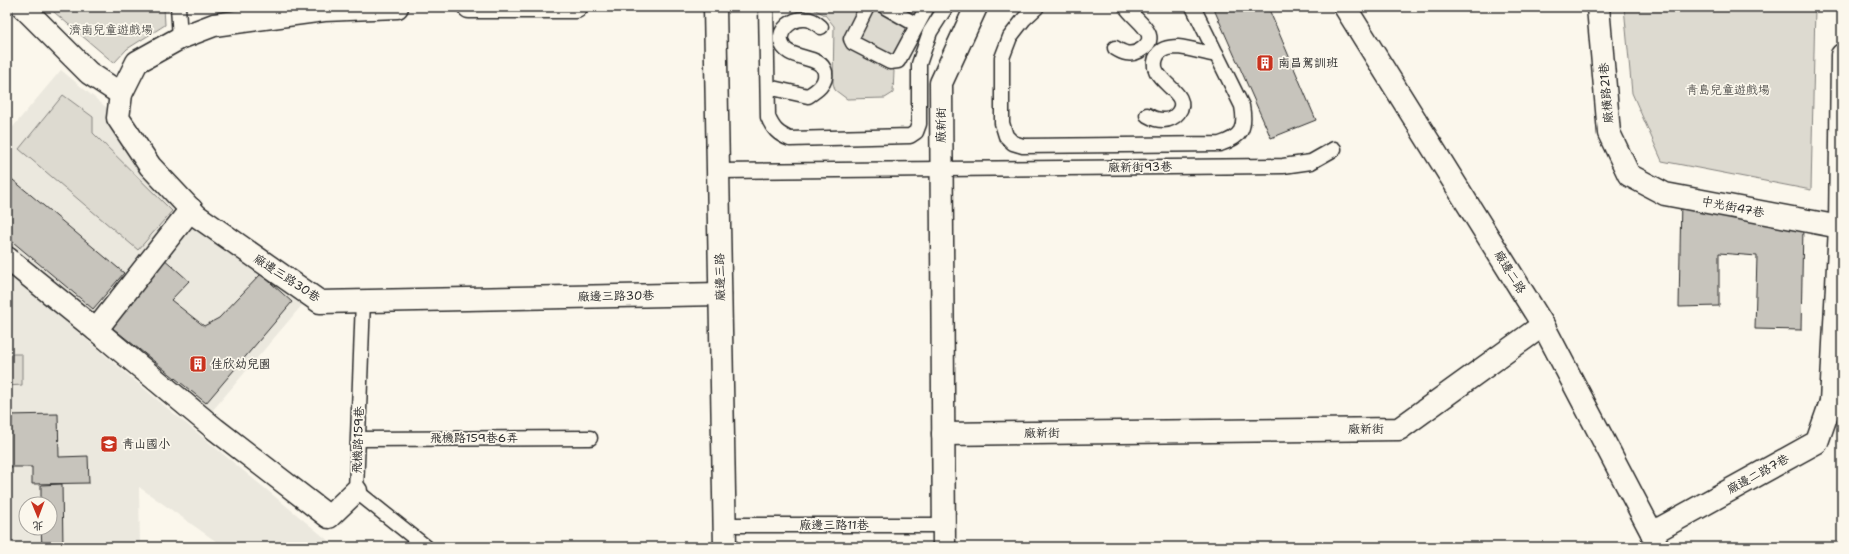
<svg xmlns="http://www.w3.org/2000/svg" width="1849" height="554" font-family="'Shantell Sans','LXGW WenKai TC',sans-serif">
	<rect width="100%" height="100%" fill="#fbf7ec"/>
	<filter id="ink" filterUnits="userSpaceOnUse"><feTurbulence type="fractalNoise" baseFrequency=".025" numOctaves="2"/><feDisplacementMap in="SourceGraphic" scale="8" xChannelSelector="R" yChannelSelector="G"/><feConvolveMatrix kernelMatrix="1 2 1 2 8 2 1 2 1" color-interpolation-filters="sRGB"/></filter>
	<g filter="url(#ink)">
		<!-- built -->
		<g fill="#ebe8de" fill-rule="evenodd">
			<path d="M 61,70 L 107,108 L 108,127 L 150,166 L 308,298 L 207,417 L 7,250 L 7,134 Z"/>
			<path d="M 7,272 L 160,402 L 336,547 L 224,547 L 139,487 L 140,547 L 7,547 ZM 26,504 L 50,504 L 50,528 L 26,528 Z"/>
		</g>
		<!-- green -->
		<g fill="#dddad0" stroke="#84827e">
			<path d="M 48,7 L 164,7 L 165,25 L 127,49 L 114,63 Z"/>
			<path d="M 810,7 L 859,7 L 844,36 L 844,41 L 848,46 L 892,68 L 894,71 L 893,93 L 885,98 L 847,99 L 835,90 L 833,83 L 834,26 L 825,15 Z"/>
			<path d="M 1624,7 L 1815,7 L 1811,190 L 1662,161 L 1632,93 Z"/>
			<path d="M 873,8 L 876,8 L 909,26 L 894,56 L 859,41 L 858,36 Z"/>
			<path d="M 63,95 L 93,117 L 93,133 L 172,211 L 138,250 L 19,149 Z"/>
			<path d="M 7,354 L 22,354 L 22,385 L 7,386 Z"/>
		</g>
		<!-- building -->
		<g fill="#c7c4bc" stroke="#2b2b2b">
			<path d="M 1213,7 L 1268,7 L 1316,120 L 1271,138 Z"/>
			<path d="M 7,175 L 124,273 L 93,309 L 7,237 Z"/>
			<path d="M 1681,197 L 1803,226 L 1801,330 L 1755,329 L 1757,256 L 1719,253 L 1719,306 L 1679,307 Z"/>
			<path d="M 162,257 L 189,281 L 171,300 L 204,326 L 219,318 L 261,274 L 292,302 L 206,403 L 109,325 Z"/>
			<path d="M 58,414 L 59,457 L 88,456 L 89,483 L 32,484 L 32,467 L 7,467 L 7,415 Z"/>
			<path d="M 62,484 L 63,547 L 42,547 L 41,528 L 50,528 L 50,504 L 41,504 L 41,485 Z"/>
		</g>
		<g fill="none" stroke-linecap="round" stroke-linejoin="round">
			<!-- service casing -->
			<g stroke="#2b2b2b" stroke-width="17">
				<g id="service">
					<path d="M 178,7 L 180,38"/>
					<path d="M 766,7 L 768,117 C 773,129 778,134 790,139 L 910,136 L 916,132 L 919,124 L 919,64 L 930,32 L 946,7"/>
					<path d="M 867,7 L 851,39 L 853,43 L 890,62 L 898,61 L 927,7"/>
					<path d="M 885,7 L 917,25"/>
					<path d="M 1037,7 L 1024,19 L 1010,37 L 1002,58 L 1002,123 L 1006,136 L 1013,143 L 1023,146 L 1220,144 C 1242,137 1246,128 1242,106 L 1193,7"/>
					<path d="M 1115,48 C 1123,53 1130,56 1139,51 C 1165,36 1135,21 1126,7"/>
					<path d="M 768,87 L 808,96 C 816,91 827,84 825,72 C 821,53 785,62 781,41 C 779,29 793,18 805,19 C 812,19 816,23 821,27"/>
					<path d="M 1147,115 C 1154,119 1157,120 1164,120 C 1169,120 1175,117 1178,113 C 1195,91 1141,80 1158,54 C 1162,48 1171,47 1178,47 C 1190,48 1204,53 1217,55"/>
					<path d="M 718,171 L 1283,166 L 1311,162 L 1334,149"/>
					<path d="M 363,300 L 356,491 L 426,547"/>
					<path d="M 359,439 L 590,438"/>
					<path d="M 724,525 L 943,525"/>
				</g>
			</g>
			<!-- minor casing -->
			<g stroke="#2b2b2b" stroke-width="25">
				<g id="minor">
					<path d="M 23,7 L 89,73 L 121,94"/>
					<path d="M 397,7 L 324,10 L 214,25 L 180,38 L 137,62 L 121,94 L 118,118 L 150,166 L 197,216 L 320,302 L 720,294"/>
					<path d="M 469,7 L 576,7"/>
					<path d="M 715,7 L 725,547"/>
					<path d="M 1345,7 L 1543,325 L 1652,533 L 1657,547"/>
					<path d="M 1598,7 L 1609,133 L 1629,175 L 1665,194 L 1840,227"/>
					<path d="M 191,209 L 96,330 L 215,429 L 329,517 L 356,491"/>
					<path d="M 7,258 L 96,330"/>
					<path d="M 1831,402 L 1840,227 L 1842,55"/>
					<path d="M 943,434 L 1399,429 L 1543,325"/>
					<path d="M 1652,533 L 1817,442 L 1831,402 L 1842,402"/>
					<path d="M 944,547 L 941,83 L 976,7"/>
				</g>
			</g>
			<!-- service -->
			<use href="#service" stroke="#fbf7ec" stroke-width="14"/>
			<!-- minor -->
			<use href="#minor" stroke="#fbf7ec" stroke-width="22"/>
		</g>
	</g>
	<!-- icons -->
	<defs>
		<g id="building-square" transform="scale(0.9)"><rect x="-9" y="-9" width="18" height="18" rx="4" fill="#c8321e" stroke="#fbf7ec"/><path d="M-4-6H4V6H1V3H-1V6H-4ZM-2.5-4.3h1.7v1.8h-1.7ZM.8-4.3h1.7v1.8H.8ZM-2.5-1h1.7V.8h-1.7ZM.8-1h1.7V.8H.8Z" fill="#fff"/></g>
		<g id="school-square" transform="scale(0.9)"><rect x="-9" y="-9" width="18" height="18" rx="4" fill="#c8321e" stroke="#fbf7ec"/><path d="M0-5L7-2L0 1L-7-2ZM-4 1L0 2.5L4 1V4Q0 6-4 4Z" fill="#fff"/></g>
	</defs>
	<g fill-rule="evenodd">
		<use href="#building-square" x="1265" y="63"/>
		<use href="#building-square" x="198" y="364"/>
		<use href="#school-square" x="109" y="444"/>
	</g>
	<g text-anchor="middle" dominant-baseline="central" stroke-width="3.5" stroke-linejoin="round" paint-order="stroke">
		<!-- park labels -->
		<g font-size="12" fill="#585754" stroke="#fbf7ec">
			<text x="111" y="30">濟南兒童遊戲場</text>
			<text x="1728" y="90">青島兒童遊戲場</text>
		</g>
		<!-- poi labels -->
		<g font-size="12" fill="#2b2b2b" stroke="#fbf7ec" text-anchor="start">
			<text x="1278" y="63">南昌駕訓班</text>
			<text x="211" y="364">佳欣幼兒園</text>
			<text x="122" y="444">青山國小</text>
		</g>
		<!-- street labels -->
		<g font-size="12" fill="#2b2b2b" stroke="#fbf7ec">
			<text transform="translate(1606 93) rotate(-95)">廠橫路21巷</text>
			<text transform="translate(941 125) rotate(-90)">廠新街</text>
			<text transform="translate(1140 167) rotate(-1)">廠新街93巷</text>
			<text transform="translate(1733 207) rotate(11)">中光街47巷</text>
			<text transform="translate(1510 272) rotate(58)">廠邊二路</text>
			<text transform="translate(720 277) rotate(-91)">廠邊三路</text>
			<text transform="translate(287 278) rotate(33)">廠邊三路30巷</text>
			<text transform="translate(616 296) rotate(-1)">廠邊三路30巷</text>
			<text transform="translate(1366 429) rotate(-1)">廠新街</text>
			<text transform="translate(1042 433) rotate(-1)">廠新街</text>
			<text x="474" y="438">飛機路159巷6弄</text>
			<text transform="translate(358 440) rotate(-88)">飛機路159巷</text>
			<text transform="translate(1758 474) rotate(-29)">廠邊二路7巷</text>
			<text x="834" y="525">廠邊三路11巷</text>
		</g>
	</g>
	<!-- margin -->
	<rect width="1849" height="554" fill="none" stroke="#fbf7ec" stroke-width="24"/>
	<rect x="12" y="12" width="1825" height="530" fill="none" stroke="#2b2b2b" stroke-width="1.5" filter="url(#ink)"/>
	<!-- north arrow -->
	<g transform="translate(38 516) rotate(179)"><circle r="19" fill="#fbf7ec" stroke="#a8a59f"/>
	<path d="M0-3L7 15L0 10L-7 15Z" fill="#c8321e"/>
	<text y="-6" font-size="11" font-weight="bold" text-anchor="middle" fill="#2b2b2b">北</text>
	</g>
</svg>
